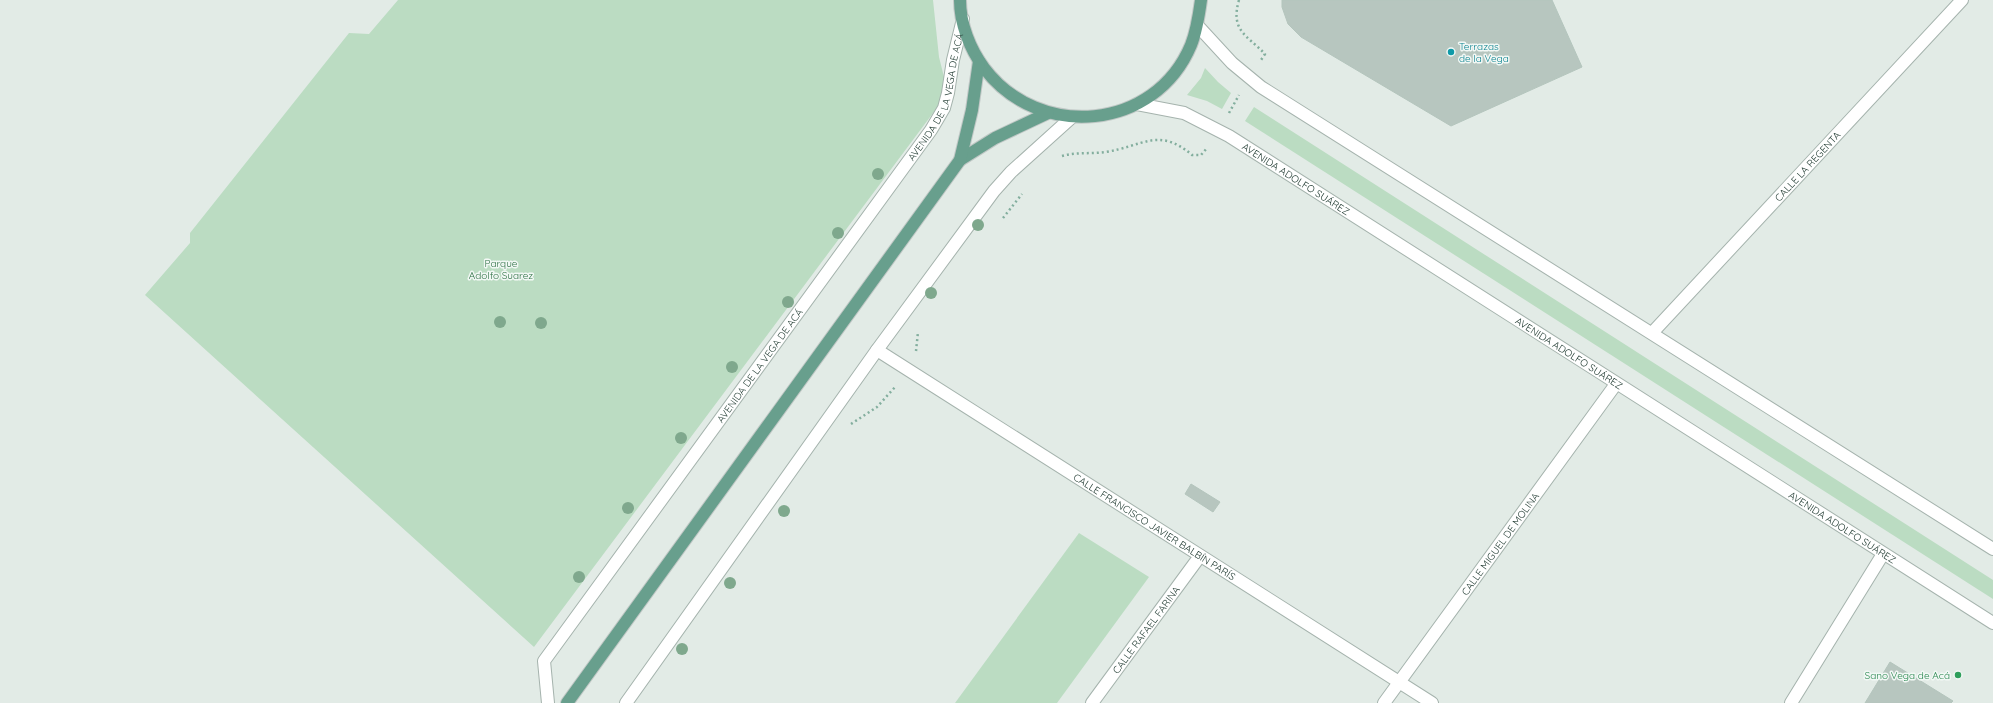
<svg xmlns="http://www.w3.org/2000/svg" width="1993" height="703" font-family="Quicksand,sans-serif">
	<rect width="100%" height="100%" fill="#e2ebe6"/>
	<!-- green -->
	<g fill="#bbdcc2">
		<path d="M 398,0 L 933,0 L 939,57 L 948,93 L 534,647 L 145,295 L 190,243 L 190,233 L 349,33 L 369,34 Z"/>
		<path d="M 1205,68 L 1218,82 L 1231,93 L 1222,109 L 1207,101 L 1187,95 L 1201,78 Z"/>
		<path d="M 1254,107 L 1993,580 L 1993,599 L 1245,121 Z"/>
		<path d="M 1079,533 L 1149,577 L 1057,703 L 955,703 Z"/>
	</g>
	<!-- building -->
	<g fill="#b7c6bf" stroke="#b4c5bd">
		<path d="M 1282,0 L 1552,0 L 1582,67 L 1451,126 L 1301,37 L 1288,24 L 1282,7 Z"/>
		<path d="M 1191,484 L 1220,502 L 1213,512 L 1185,494 Z"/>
		<path d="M 1890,662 L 1953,701 L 1951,703 L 1865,703 Z"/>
	</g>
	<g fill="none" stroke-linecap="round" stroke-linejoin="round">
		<!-- minor casing -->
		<g stroke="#a5b3ad" stroke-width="14">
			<g id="minor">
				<path d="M 1197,25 L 1232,63 L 1261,87 L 1993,549"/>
				<path id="s1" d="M 1137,104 L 1184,113 L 1229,136 L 1993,623"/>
				<path id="s2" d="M 1652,333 L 1962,0"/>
				<path id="s3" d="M 877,350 L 1432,703"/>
				<path id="s4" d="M 548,703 L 544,661 L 931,130 L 944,108 L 948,93 L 953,60 L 963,19"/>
				<path d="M 626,703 L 877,350 L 994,191 L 1011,172 L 1072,117"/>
				<path id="s5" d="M 1092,703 L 1200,556"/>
				<path id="s6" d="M 1384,703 L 1616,384"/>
				<path d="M 1791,703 L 1883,554"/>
			</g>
		</g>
		<!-- major casing -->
		<g stroke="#c1c8c6" stroke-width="14">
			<g id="major">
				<path d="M 960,0 C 960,24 970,49 984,68 C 1039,141 1155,131 1191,45 C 1197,30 1199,15 1201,0"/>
				<path d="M 960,160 L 995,138 L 1048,113"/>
				<path d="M 567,703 L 960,160 L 972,110 L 979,61"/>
			</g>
		</g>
		<!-- path -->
		<g stroke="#83ae9e" stroke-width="2.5" stroke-dasharray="2 3" stroke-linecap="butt">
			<path d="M 1239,0 C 1230,31 1247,35 1265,54 L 1261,60"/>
			<path d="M 1229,113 L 1239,95"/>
			<path d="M 1062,156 C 1076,152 1091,154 1105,152 C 1142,147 1158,126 1192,155 L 1201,155 L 1207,148"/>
			<path d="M 1003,218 L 1022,194"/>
			<path d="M 916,351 L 918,332"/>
			<path d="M 851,424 L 877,407 L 896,386"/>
		</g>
		<!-- minor -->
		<use href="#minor" stroke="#fff" stroke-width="12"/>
		<!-- major -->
		<use href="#major" stroke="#689f8d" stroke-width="12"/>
	</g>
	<!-- trees -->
	<g fill="#7fa88d">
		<circle cx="878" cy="174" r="6"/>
		<circle cx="978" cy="225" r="6"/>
		<circle cx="838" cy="233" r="6"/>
		<circle cx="931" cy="293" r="6"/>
		<circle cx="788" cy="302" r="6"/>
		<circle cx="500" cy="322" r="6"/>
		<circle cx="541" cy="323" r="6"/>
		<circle cx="732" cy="367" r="6"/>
		<circle cx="681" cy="438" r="6"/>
		<circle cx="628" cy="508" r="6"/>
		<circle cx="784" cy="511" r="6"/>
		<circle cx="579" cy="577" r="6"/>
		<circle cx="730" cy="583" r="6"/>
		<circle cx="682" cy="649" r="6"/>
	</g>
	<!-- markers -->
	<circle fill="#0f9aa8" stroke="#f2f8f5" stroke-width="1.5" cx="1451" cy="52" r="4"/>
	<circle fill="#2e9e5b" stroke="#f2f8f5" stroke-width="1.5" cx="1958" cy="675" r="4"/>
	<g text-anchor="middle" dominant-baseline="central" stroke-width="3" stroke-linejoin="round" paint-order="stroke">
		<!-- culture labels -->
		<g font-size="10" fill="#0d838f" stroke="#f2f8f5" text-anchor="start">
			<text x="1459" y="46">Terrazas<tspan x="1459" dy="12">de la Vega</tspan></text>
		</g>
		<!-- street labels -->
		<g font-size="10" fill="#223c33" stroke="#f2f8f5">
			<text stroke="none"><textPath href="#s4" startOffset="732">AVENIDA DE LA VEGA DE ACÁ</textPath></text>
			<text stroke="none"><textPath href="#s2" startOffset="228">CALLE LA REGENTA</textPath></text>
			<text stroke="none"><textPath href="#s1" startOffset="178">AVENIDA ADOLFO SUÁREZ</textPath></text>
			<text stroke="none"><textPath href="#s1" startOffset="502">AVENIDA ADOLFO SUÁREZ</textPath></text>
			<text stroke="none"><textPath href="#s4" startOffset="408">AVENIDA DE LA VEGA DE ACÁ</textPath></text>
			<text stroke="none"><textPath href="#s3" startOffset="329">CALLE FRANCISCO JAVIER BALBÍN PARÍS</textPath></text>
			<text stroke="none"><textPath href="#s1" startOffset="826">AVENIDA ADOLFO SUÁREZ</textPath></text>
			<text stroke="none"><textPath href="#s6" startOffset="197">CALLE MIGUEL DE MOLINA</textPath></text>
			<text stroke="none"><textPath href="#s5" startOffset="91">CALLE RAFAEL FARINA</textPath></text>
		</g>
		<!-- park labels -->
		<g font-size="10" fill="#2e7144" stroke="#f2f8f5">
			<text x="501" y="263">Parque<tspan x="501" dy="12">Adolfo Suarez</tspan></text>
		</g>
		<!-- leisure labels -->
		<g font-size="10" fill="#27864d" stroke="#f2f8f5" text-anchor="end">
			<text x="1950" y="675">Sano Vega de Acá</text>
		</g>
	</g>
</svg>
